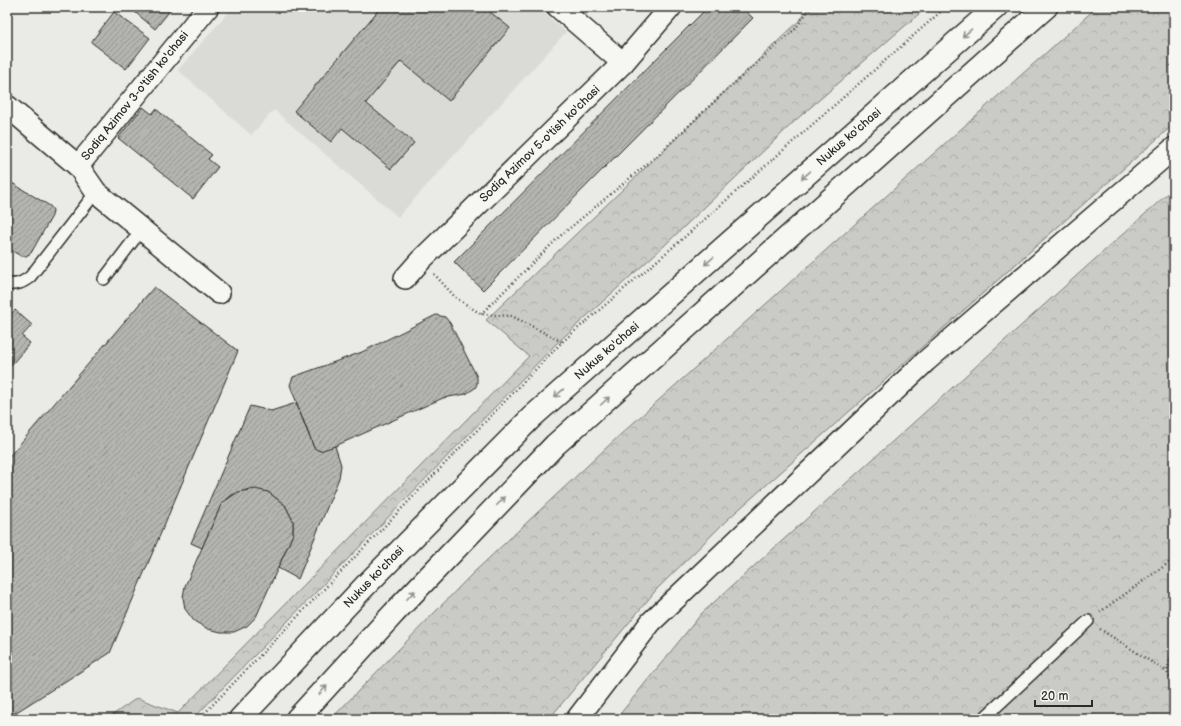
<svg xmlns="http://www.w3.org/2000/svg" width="1181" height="726" font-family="'Balsamiq Sans',sans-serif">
	<defs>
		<pattern id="forest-crowns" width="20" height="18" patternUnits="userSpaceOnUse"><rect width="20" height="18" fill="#cacac7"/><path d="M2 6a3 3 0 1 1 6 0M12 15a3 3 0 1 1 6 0" fill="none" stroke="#aeaeab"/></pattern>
		<pattern id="building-hatch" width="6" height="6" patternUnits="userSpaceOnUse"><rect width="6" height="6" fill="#b4b4b1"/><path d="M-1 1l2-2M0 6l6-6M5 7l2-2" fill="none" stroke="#939390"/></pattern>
	</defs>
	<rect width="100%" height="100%" fill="#eaeae6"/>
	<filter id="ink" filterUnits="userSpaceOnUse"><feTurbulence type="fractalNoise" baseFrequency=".025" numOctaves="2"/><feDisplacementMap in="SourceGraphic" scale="8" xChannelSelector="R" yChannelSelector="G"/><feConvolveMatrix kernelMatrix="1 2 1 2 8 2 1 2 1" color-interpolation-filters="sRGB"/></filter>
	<g filter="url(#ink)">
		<!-- built -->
		<path fill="#dadad6" d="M 233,7 L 537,7 L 566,32 L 398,217 L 274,110 L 251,135 L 178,70 Z"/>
		<!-- forest -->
		<g fill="url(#forest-crowns)" stroke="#7a7a79">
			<path d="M 809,7 L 927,7 L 797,119 L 664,246 L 556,344 L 193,719 L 107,719 L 137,698 L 178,713 L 529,356 L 486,320 L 801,19 Z"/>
			<path d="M 1097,7 L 1174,7 L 1174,124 L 728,519 L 657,589 L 549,719 L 331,719 L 471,575 L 621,434 Z"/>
			<path d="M 1174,188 L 1174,719 L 616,719 L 702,613 Z"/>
		</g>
		<!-- building -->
		<g fill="url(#building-hatch)" stroke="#2b2b2b">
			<path d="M 7,7 L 13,7 L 7,15 Z"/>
			<path d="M 129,7 L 173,7 L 155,29 Z"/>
			<path d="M 381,7 L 484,7 L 510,28 L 449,101 L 401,61 L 366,103 L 414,143 L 391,169 L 342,128 L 331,142 L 294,111 Z"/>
			<path d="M 708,7 L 741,7 L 753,18 L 483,290 L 454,262 Z"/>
			<path d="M 114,12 L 150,38 L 126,69 L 91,42 Z"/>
			<path d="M 143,107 L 152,114 L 156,109 L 212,155 L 208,159 L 218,167 L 193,199 L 118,138 Z"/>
			<path d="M 7,180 L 50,206 L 53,210 L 52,216 L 31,253 L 26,256 L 21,256 L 7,248 Z"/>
			<path d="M 154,287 L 238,351 L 110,653 L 7,718 L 7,459 Z"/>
			<path d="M 15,310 L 32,325 L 22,336 L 30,343 L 7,370 L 7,319 Z"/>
			<path d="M 436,315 L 445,317 L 450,323 L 477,377 L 477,384 L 475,388 L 466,394 L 443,398 L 324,451 L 317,451 L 314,448 L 290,385 L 293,377 L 362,352 Z"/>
			<path d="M 296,403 L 314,448 L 320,451 L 335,446 L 341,465 L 339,478 L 298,579 L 278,568 L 293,534 L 293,521 L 285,505 L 268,492 L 249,489 L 232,495 L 222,503 L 202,548 L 191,543 L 250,406 L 271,411 Z"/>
			<path d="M 255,489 L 268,492 L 285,505 L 293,521 L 293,534 L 256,617 L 247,626 L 234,632 L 221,632 L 208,629 L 194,621 L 185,609 L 183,597 L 185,586 L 222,503 L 238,492 Z"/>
		</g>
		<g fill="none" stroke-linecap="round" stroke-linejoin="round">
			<!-- lane casing -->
			<g stroke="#2b2b2b" stroke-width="14">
				<g id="lane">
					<path d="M 104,279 L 142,229"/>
					<path d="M 7,284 C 17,285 22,283 30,277 L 96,192"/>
					<path d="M 983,719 L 1088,621"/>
				</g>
			</g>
			<!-- street casing -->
			<g stroke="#2b2b2b" stroke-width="24">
				<g id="street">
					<path d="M 558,7 L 623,63"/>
					<path d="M 7,106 L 78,166 L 96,192 L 219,293"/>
					<path d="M 78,166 L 208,7"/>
					<path d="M 405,278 L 421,260 L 623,63 L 671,7"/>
					<path d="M 577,719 L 651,622 L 926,361 L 1174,148"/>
				</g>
			</g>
			<!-- primary casing -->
			<g stroke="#2b2b2b" stroke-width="25">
				<g id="primary">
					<path d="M 240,719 L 365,586 L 532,417 L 996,7"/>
					<path d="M 297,719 L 394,613 L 555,445 L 1046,7"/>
				</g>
			</g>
			<!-- path -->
			<g stroke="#2b2b2b" stroke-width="2.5" stroke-dasharray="1 3" stroke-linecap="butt">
				<path d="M 434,274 L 456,298 L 481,314 L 512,316 L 562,342"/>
				<path d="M 481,314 L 559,237 L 659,154 L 720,96 L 795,29 L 811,7"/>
				<path d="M 1100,612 L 1174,559"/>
				<path d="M 1100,629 L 1167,672"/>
				<path d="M 1174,646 L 1167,672 L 1174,686"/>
				<path d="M 199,719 L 562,342 L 680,241 L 946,7"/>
			</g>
			<!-- lane -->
			<use href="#lane" stroke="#f6f6f2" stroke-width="11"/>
			<!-- street -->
			<use href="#street" stroke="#f6f6f2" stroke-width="21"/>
			<!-- primary -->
			<use href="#primary" stroke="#f6f6f2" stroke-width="22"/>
		</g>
		<!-- one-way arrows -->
		<defs><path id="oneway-shaft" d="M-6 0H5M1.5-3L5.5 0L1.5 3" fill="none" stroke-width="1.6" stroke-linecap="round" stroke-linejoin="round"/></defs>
		<g stroke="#90908e">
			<use href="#oneway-shaft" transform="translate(967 33) rotate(139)"/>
			<use href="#oneway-shaft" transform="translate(806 175) rotate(139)"/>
			<use href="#oneway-shaft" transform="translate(709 261) rotate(139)"/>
			<use href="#oneway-shaft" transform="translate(559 393) rotate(139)"/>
			<use href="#oneway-shaft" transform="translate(605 401) rotate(-42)"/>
			<use href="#oneway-shaft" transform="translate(501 501) rotate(-46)"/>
			<use href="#oneway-shaft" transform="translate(411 595) rotate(-46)"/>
			<use href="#oneway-shaft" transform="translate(323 690) rotate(-48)"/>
		</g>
	</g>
	<g text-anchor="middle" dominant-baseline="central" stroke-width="3.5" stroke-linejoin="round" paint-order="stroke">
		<!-- street labels -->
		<g font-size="12" fill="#2b2b2b" stroke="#f6f6f2">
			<text transform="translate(135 96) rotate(-51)">Sodiq Azimov 3-o'tish ko'chasi</text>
			<text transform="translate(849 137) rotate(-41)">Nukus ko'chasi</text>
			<text transform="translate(540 144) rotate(-44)">Sodiq Azimov 5-o'tish ko'chasi</text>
			<text transform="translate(607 351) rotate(-41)">Nukus ko'chasi</text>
			<text transform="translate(374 577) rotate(-46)">Nukus ko'chasi</text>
		</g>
	</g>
	<!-- margin -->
	<rect width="1181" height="726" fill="none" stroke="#f6f6f2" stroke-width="24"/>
	<rect x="12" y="12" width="1157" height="702" fill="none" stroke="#2b2b2b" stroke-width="1.5" filter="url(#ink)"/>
	<!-- scale -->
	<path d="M1035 700v6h57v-6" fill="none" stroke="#2b2b2b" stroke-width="2"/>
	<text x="1041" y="700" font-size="12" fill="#2b2b2b" stroke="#f6f6f2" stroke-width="3" paint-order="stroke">20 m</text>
</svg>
